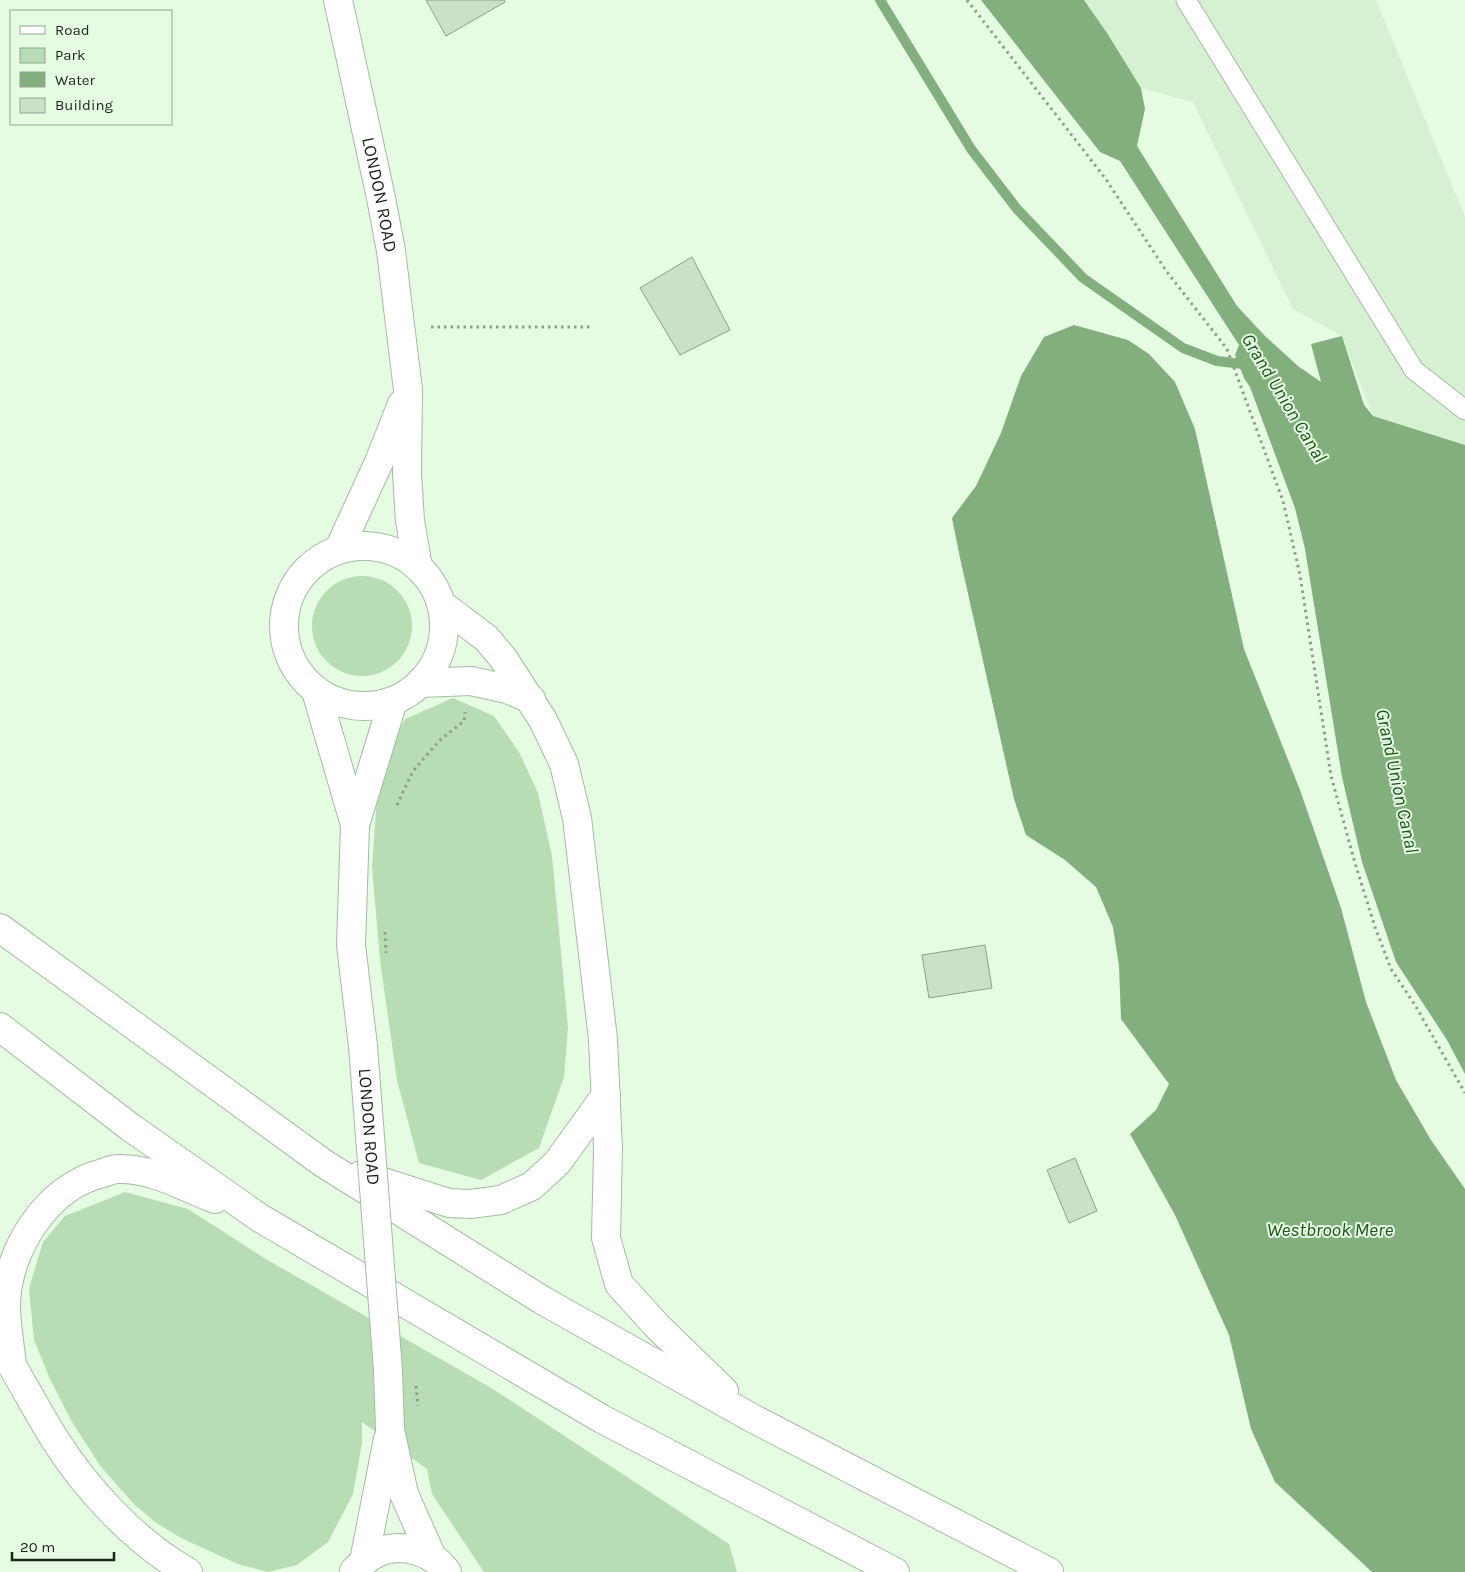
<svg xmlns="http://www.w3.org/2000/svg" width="1465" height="1572" font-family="Karla,sans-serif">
	<rect width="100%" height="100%" fill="#e5fce3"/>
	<!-- built -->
	<path fill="#d5f1d2" d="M 1081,0 L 1376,0 L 1465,217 L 1465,445 L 1373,416 L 1342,336 L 1293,309 L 1193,102 L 1141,88 Z"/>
	<!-- green -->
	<g fill="#b8dcb4">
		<circle cx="362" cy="626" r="50"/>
		<path d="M 453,698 L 494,716 L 519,752 L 538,793 L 552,856 L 568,1028 L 564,1077 L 539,1148 L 481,1180 L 419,1163 L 397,1080 L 380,960 L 372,867 L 379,770 L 405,719 Z"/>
		<path d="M 125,1192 L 188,1209 L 264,1258 L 493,1389 L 729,1544 L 737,1572 L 484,1572 L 432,1494 L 427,1469 L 362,1422 L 362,1443 L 353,1494 L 328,1542 L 297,1565 L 268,1572 L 238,1564 L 181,1538 L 155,1522 L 134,1504 L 101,1467 L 72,1422 L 49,1377 L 34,1340 L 29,1289 L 43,1242 L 65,1216 Z"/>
	</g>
	<!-- water -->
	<g fill="#83af7f">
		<path d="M 981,0 L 1084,0 L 1107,33 L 1141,88 L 1145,109 L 1137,146 L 1237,306 L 1265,336 L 1298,366 L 1321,382 L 1311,344 L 1342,336 L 1364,405 L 1373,416 L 1465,445 L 1465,1074 L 1447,1040 L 1396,962 L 1362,862 L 1342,777 L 1305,549 L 1295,508 L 1250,387 L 1244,378 L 1235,355 L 1239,345 L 1120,161 L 1100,152 Z"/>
		<path d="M 1074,325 L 1128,340 L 1149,354 L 1175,382 L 1195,429 L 1244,649 L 1300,790 L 1341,908 L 1366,1002 L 1396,1080 L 1431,1140 L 1465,1189 L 1465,1572 L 1372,1572 L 1275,1482 L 1251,1429 L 1229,1335 L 1175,1215 L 1130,1134 L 1156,1110 L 1169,1084 L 1121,1019 L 1119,966 L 1113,927 L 1096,887 L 1065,860 L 1026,835 L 1014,799 L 960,558 L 952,518 L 976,486 L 1001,433 L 1021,376 L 1044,337 Z"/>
	</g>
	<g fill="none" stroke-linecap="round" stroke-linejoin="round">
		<!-- stream -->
		<path stroke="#83af7f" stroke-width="10" d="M 880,0 L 971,149 L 1017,209 L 1083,278 L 1183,348 L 1217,361 L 1252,365"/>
	</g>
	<!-- building -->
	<g fill="#cae0c7" stroke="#8ba089">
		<path d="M 426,0 L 504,0 L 505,2 L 446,36 Z"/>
		<path d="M 692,257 L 730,330 L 680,355 L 640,288 Z"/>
		<path d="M 985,945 L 992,988 L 929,998 L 922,955 Z"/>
		<path d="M 1075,1158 L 1097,1211 L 1069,1223 L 1047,1170 Z"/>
	</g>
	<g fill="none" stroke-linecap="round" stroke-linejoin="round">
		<!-- service casing -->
		<g stroke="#a5bba3" stroke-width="21">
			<path id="service" d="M 1186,0 L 1414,370 L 1465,410"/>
		</g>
		<!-- primary casing -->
		<g stroke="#a5bba3" stroke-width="30">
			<g id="primary">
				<path id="s1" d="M 338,0 L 381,198 L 391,251 L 408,390 L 407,473 L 410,521 L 418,567"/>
				<circle cx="364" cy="626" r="80"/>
				<path d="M 339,549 L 379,462 L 402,404"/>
				<path d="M 316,691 L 355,825"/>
				<path d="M 363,1046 L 351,945 L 355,825 L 393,701"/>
				<path d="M 388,1370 L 390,1430 L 404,1494 L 432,1557"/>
				<path d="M 364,1561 L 388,1439"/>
				<path d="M 354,1571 C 362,1563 369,1556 379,1552 C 403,1542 433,1552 447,1572"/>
			</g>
		</g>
		<!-- trunk casing -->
		<g stroke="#a5bba3" stroke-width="30">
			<g id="trunk">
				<path d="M 441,604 L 486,638 L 503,658 L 543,720 L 564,764 L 577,818 L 603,1039 L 608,1149 L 606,1238 L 619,1284 L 657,1326 L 724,1391"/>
				<path d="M 420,683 L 471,681 L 507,689 L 531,699"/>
				<path d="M 0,928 L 323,1163 L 542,1300 L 752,1418 L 1049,1572"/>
				<path d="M 0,1027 L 130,1127 L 260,1218 L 602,1419 L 895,1572"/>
				<path d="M 361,1175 L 449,1203 L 470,1204 L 501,1200 L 532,1186 L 557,1163 L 606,1095"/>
				<path d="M 2,1349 C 20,1378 36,1409 54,1438 C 86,1489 135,1542 188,1572"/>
				<path d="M 12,1365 C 10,1345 6,1325 6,1305 C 7,1249 48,1186 103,1173 C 108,1171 113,1169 118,1169 C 152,1168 184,1187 215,1199"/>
			</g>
		</g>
		<!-- path -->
		<g stroke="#8e9e8c" stroke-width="3" stroke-dasharray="2.5 4" stroke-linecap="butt">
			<path d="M 967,0 L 1105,178 L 1167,272 L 1227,349 L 1283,501 L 1300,575 L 1331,776 L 1355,863 L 1375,927 L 1391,969 L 1415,1005 L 1465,1093"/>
			<path d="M 431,327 L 593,327"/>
			<path d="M 397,805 L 413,771 L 439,741 L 464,721 L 465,712"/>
			<path d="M 385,932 L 386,953"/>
		</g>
		<!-- service -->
		<use href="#service" stroke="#fff" stroke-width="19"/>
		<!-- primary -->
		<use href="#primary" stroke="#fff" stroke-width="28"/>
		<!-- trunk -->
		<use href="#trunk" stroke="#fff" stroke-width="28"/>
		<!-- primary-bridge casing -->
		<g stroke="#a5bba3" stroke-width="30" stroke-linecap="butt">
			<g id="primary-bridge">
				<path id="s2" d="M 363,1046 L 388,1370"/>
			</g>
		</g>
		<!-- path-bridge -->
		<path stroke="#8e9e8c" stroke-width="3" stroke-dasharray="2.5 4" stroke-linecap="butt" d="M 416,1386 L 418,1406"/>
		<!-- primary-bridge -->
		<use href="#primary-bridge" stroke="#fff" stroke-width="28"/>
	</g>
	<g text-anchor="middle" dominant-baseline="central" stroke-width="4" stroke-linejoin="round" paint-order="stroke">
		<!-- street labels -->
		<g font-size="18" fill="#1b231a" stroke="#e5fce3">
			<text stroke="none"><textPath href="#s1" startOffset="199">LONDON ROAD</textPath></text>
			<text stroke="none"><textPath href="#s2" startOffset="81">LONDON ROAD</textPath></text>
		</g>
		<!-- water labels -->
		<g font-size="19" font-style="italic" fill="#1a5718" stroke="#e5fce3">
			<text transform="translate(1284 398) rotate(59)">Grand Union Canal</text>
			<text transform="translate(1397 781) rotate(78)">Grand Union Canal</text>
			<text x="1330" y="1230">Westbrook Mere</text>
		</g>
	</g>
	<!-- legend -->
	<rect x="10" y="10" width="162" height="115" fill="#e5fce3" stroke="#94a593"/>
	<rect x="20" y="26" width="25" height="8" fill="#ffffff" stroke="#94a593"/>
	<text x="55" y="35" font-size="15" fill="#1b231a">Road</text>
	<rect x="20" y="48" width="25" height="15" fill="#b8dcb4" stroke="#94a593"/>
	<text x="55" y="60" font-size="15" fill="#1b231a">Park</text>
	<rect x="20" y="72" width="25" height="15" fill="#83af7f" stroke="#94a593"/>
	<text x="55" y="85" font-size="15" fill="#1b231a">Water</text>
	<rect x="20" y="98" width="25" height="15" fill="#cae0c7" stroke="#94a593"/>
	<text x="55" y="110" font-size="15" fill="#1b231a">Building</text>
	<!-- scale -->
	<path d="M12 1552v8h102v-8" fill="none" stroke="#1b231a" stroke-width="2.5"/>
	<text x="20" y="1552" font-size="15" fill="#1b231a" stroke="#e5fce3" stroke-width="4" paint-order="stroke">20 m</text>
</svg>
